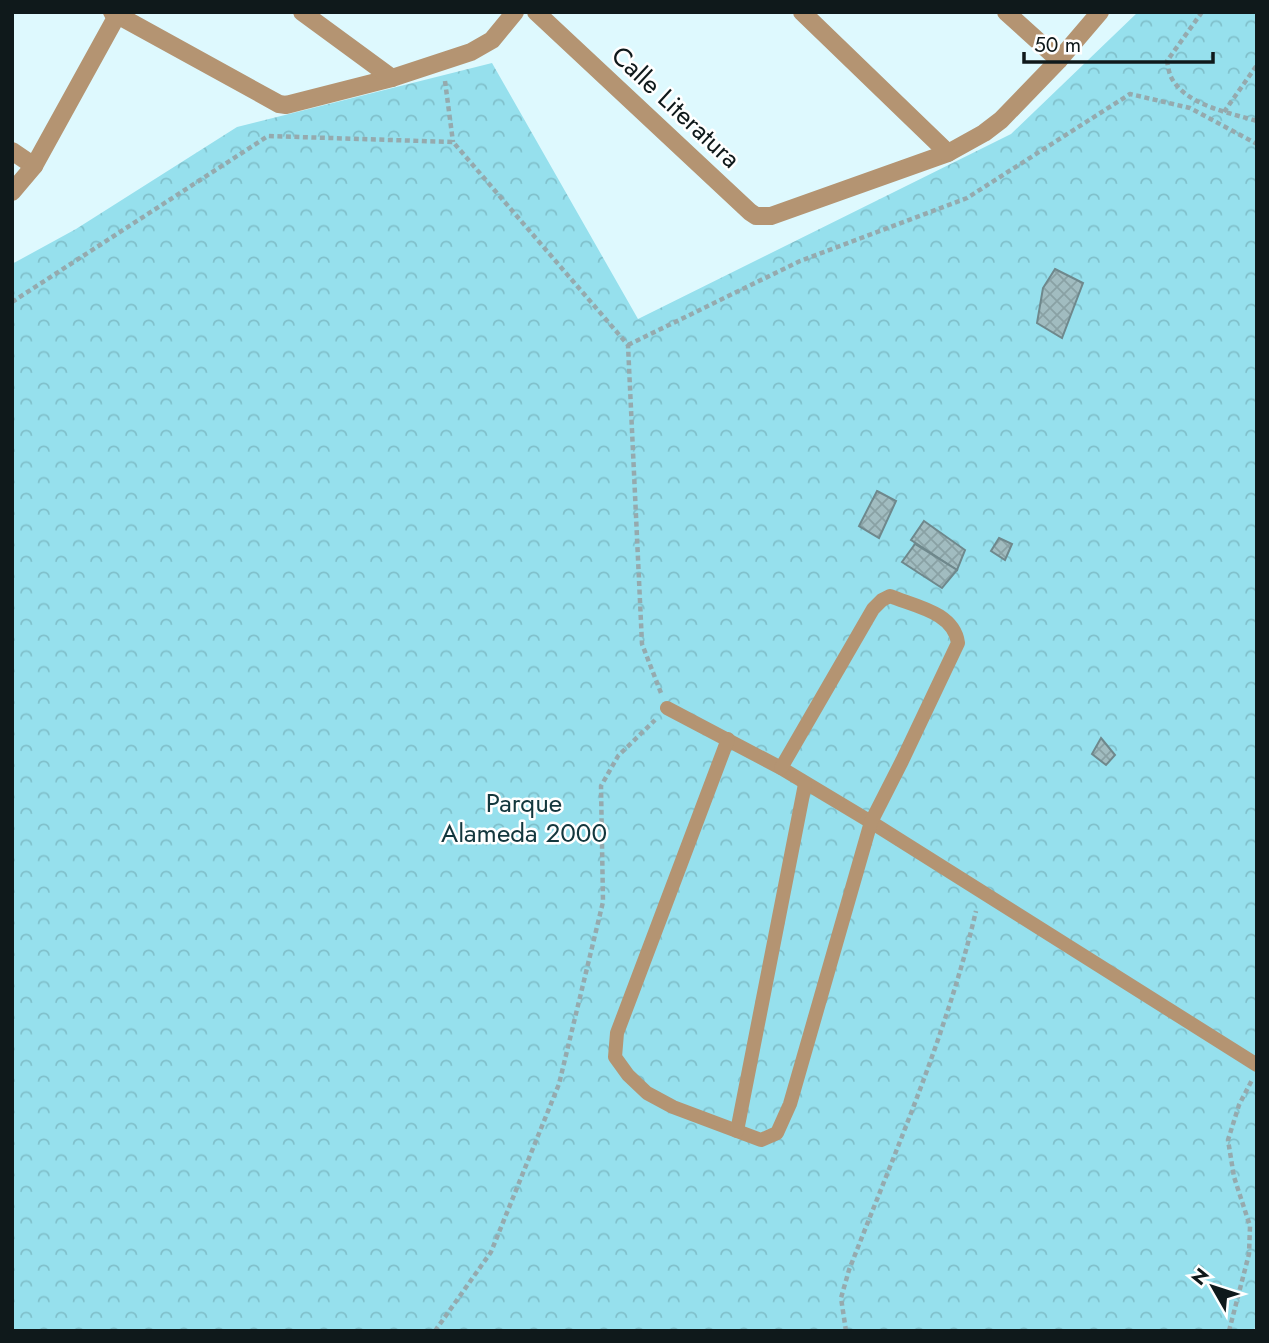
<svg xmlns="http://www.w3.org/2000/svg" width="1269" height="1343" font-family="Jost,sans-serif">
	<defs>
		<pattern id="forest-crowns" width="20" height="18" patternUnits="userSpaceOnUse" patternTransform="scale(1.75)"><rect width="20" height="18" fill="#96e0ed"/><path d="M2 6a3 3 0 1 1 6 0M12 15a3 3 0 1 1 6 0" fill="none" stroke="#80c0cb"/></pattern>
		<pattern id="building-cross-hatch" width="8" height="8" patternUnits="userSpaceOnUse" patternTransform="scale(1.75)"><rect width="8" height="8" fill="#a1bcc0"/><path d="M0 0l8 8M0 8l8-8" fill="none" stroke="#89a1a4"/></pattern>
	</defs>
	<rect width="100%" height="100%" fill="#def9fe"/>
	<!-- forest -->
	<path fill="url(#forest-crowns)" d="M 1138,12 L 1257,12 L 1257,1319 L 1254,1331 L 12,1331 L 12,264 L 76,229 L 237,127 L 492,63 L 638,319 L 1011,134 Z"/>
	<!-- building -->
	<g fill="url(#building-cross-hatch)" stroke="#6f888c" stroke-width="2">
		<path d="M 1055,269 L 1083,283 L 1062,338 L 1037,323 L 1043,288 Z"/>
		<path d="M 877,491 L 896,501 L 879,538 L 859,526 Z"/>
		<path d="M 924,521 L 965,550 L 957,570 L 911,540 Z"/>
		<path d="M 999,538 L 1012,544 L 1005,560 L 991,551 Z"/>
		<path d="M 915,544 L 957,570 L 942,588 L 902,562 Z"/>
		<path d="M 1101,738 L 1115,755 L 1106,765 L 1092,754 Z"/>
	</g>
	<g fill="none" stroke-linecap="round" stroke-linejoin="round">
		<!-- path -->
		<g stroke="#95aaae" stroke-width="4.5" stroke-dasharray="5 3.5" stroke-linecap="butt">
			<path d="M 1202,12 L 1167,61 C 1168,66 1169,73 1171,77 C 1185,105 1230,113 1257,121"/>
			<path d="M 445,81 L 453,142"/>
			<path d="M 1224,112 L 1257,65"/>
			<path d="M 12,302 L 268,136 L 453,142 L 628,345 L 642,644 L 661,693"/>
			<path d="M 628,345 L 800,261 L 967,198 L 1130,94 L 1190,108 L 1257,144"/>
			<path d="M 435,1331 L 491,1252 L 559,1084 L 603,902 L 601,786 L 618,756 L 655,720"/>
			<path d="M 846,1331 L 841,1298 L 849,1270 C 895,1152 947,1034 976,911"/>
			<path d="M 1229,1331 L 1249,1254 L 1250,1226 L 1234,1177 L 1228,1140 L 1239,1105 L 1252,1080"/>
		</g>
		<!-- service -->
		<g stroke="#b49472" stroke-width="14">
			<path d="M 667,708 L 781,768 L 871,822 L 1257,1065"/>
			<path d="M 728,739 L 617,1033 L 615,1057 L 628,1075 L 647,1093 L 673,1107 L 761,1140 L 777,1133 L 790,1104 L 871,822 L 902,761 L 958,643 C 954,612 914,606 890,596 L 882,600 L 873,609 L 781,768"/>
			<path d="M 737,1131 L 805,784"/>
		</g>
		<!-- minor -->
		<g stroke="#b49472" stroke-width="18">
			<path d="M 112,12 L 279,104 L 286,105 L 392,78 L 471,52 L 492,40 L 515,12"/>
			<path d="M 302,12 L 392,78"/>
			<path d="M 536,12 L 750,212 L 756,216 L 771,216 L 948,153 L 984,133 L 1001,120 L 1059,60 L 1100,12"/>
			<path d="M 802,12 L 948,153"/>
			<path d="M 1006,12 L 1059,60"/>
			<path d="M 12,151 L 34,166"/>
			<path d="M 12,192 L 34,166 L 119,12"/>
		</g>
	</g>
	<g text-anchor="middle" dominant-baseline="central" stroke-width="5" stroke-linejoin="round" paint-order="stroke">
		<!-- street labels -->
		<g font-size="26" fill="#0f191b" stroke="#fff">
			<text transform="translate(676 107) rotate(43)">Calle Literatura</text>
		</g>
		<!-- park labels -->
		<g font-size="26" fill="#13373d" stroke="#fff">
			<text x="524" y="803">Parque<tspan x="524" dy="30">Alameda 2000</tspan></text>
		</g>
	</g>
	<!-- border -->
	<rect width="1269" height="1343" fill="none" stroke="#0f191b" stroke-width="28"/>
	<!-- north arrow -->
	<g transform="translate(1213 1287) rotate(309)" stroke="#ffffff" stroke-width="5" paint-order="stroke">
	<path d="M0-5L12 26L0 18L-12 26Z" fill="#0f191b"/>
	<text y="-10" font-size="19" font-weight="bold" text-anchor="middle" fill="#0f191b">N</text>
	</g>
	<!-- scale -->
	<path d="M1024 52v10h189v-10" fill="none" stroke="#0f191b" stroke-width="3.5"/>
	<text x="1034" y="52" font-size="21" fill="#0f191b" stroke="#ffffff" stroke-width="5" paint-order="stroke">50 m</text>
</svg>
